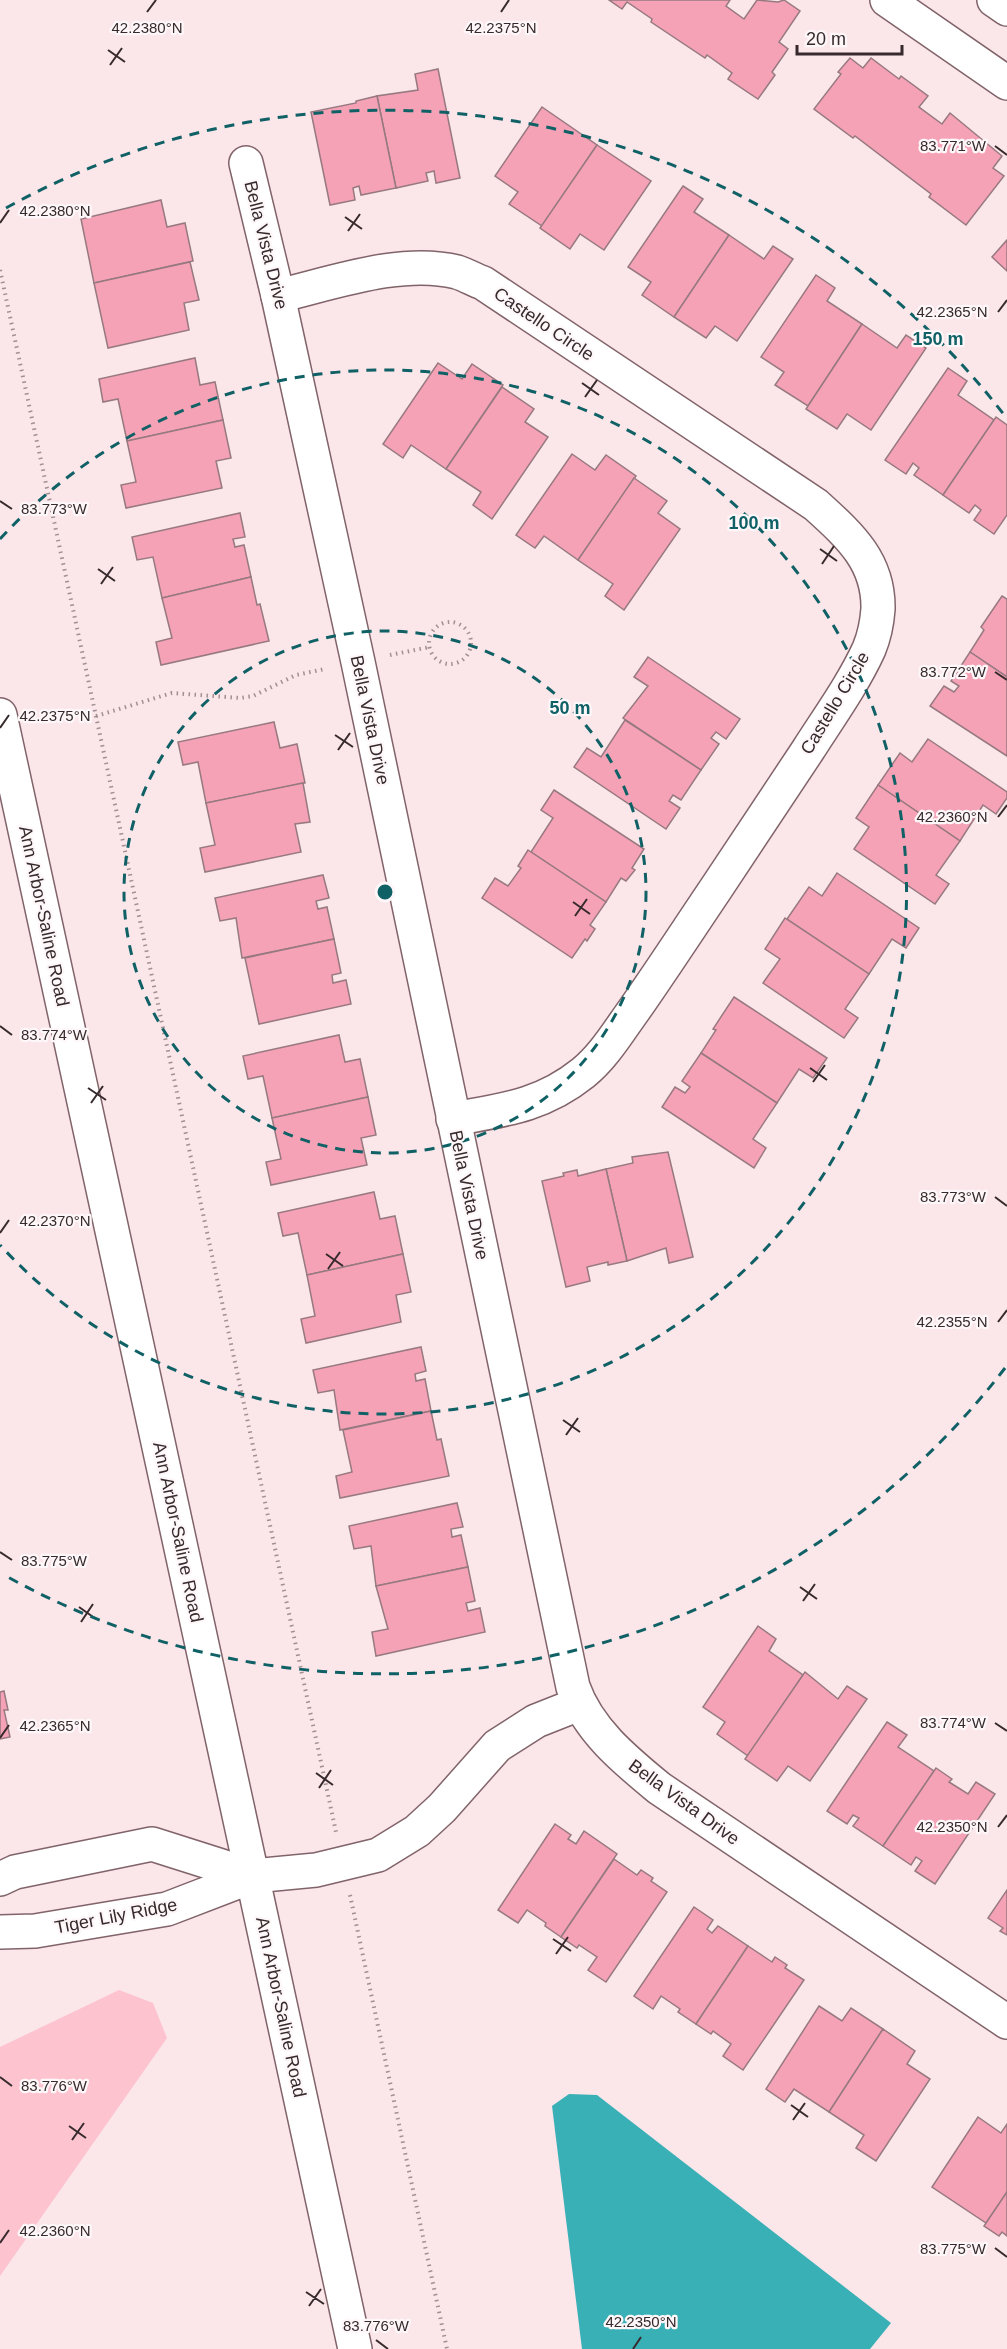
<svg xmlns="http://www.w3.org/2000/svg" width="1007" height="2349" font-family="Helvetica,sans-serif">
	<rect width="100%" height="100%" fill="#fbe6ea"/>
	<!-- green -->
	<path fill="#fdc4d0" d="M 119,1990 L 153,2003 L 167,2038 L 0,2276 L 0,2047 Z"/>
	<!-- water -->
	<path fill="#39b0b6" d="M 569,2094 L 597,2095 L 891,2323 L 870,2349 L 582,2349 L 552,2106 Z"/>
	<!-- building -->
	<g fill="#f6a2b6" stroke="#977980" stroke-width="1.5">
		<path d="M 609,0 L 730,0 L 726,6 L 744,19 L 757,0 L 778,2 L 784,0 L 800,11 L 779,42 L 788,49 L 772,72 L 775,75 L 758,99 L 728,79 L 732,73 L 707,55 L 705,58 L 651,22 L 652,19 L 627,2 L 622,9 Z"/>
		<path d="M 850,58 L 863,68 L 871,58 L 899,79 L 901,76 L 928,96 L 919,107 L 942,124 L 950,113 L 1002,156 L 993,168 L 1004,176 L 966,225 L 929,197 L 931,194 L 855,136 L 853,138 L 814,109 L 841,74 L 838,72 Z"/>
		<path d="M 438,69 L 460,178 L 436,183 L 434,171 L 426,173 L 428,181 L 396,188 L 377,96 L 418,90 L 415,74 Z"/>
		<path d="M 377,96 L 396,188 L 361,195 L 359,186 L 353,188 L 355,200 L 330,205 L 311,112 L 356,103 L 356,101 Z"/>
		<path d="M 542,107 L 597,145 L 542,226 L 509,204 L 518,192 L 495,176 Z"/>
		<path d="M 597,145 L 651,181 L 604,250 L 580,234 L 570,249 L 540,228 Z"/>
		<path d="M 683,186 L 703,199 L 694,212 L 729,235 L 674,317 L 642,295 L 651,282 L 628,267 Z"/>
		<path d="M 161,200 L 167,227 L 185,223 L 193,261 L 94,283 L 81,219 Z"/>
		<path d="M 729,235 L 764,259 L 773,246 L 793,259 L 737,341 L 715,326 L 706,338 L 674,317 Z"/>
		<path d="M 1007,240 L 1007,271 L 992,257 Z"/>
		<path d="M 190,262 L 199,300 L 184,303 L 189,330 L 108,348 L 94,283 Z"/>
		<path d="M 816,275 L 835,288 L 827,301 L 862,324 L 808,406 L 775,385 L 784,372 L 761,357 Z"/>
		<path d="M 862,324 L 897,348 L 906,335 L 926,348 L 871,430 L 847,414 L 837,429 L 806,409 Z"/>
		<path d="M 195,358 L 200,385 L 215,382 L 223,420 L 127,441 L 118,399 L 103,402 L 99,379 Z"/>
		<path d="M 438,363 L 462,379 L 472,364 L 503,385 L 446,469 L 411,445 L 403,458 L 383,444 Z"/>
		<path d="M 948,368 L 967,381 L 958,395 L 994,420 L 943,495 L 914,475 L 919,468 L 913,463 L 906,474 L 885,460 Z"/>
		<path d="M 502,387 L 534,409 L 525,422 L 548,437 L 492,519 L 473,505 L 481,492 L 446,469 Z"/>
		<path d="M 996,417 L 1007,425 L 1007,515 L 994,534 L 974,520 L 981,510 L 975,505 L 969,513 L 943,495 Z"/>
		<path d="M 223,420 L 231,458 L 216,461 L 222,488 L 126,508 L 121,485 L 136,482 L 127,441 Z"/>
		<path d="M 572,454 L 595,470 L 606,455 L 636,476 L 578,560 L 544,536 L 535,548 L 516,535 Z"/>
		<path d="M 634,478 L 667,501 L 658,513 L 680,529 L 624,610 L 605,596 L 613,584 L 578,560 Z"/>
		<path d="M 240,513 L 245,537 L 233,539 L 235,547 L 244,545 L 251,577 L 162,598 L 153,557 L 137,560 L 132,537 Z"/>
		<path d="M 251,577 L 257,605 L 260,604 L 269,641 L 161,665 L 156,642 L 172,638 L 162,598 Z"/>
		<path d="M 1002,596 L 1007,599 L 1007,677 L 970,652 L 984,630 L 981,627 Z"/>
		<path d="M 970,652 L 1007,677 L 1007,756 L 930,706 L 944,686 L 954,692 L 959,686 L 951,681 Z"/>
		<path d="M 648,657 L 740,719 L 726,739 L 716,732 L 711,738 L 719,744 L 701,770 L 623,718 L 648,686 L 634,677 Z"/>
		<path d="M 625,720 L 701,770 L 681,800 L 673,795 L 669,801 L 680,808 L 666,829 L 574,767 L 587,748 L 601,757 Z"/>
		<path d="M 274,722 L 280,748 L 297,744 L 305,783 L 206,803 L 198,762 L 183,765 L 178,742 Z"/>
		<path d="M 928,739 L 1007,792 L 1007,798 L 996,814 L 983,805 L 960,841 L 878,785 L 900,753 L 912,762 Z"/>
		<path d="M 303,783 L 310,822 L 295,824 L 301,852 L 205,872 L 200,848 L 215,845 L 206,803 Z"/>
		<path d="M 878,785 L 960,841 L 936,875 L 949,884 L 935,904 L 854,849 L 869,827 L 856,818 Z"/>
		<path d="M 554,790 L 644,849 L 632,868 L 635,870 L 626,881 L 621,878 L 606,902 L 531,852 L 553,818 L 541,810 Z"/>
		<path d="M 528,850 L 606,902 L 590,925 L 595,929 L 587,941 L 585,939 L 572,958 L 482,898 L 495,878 L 508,886 L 521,868 L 518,866 Z"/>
		<path d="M 837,873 L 919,928 L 906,948 L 892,939 L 869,974 L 787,919 L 809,887 L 822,896 Z"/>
		<path d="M 323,875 L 329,898 L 316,901 L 318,909 L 327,907 L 334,939 L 242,958 L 236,918 L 220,921 L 215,898 Z"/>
		<path d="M 785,918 L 869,974 L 845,1009 L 858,1018 L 844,1038 L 763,983 L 780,959 L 765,949 Z"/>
		<path d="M 334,939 L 341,973 L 332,975 L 333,983 L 346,980 L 351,1004 L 259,1024 L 245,958 Z"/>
		<path d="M 734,997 L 827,1058 L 813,1078 L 799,1069 L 777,1103 L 701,1053 L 716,1030 L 713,1029 Z"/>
		<path d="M 339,1035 L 345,1062 L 360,1059 L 368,1097 L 272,1118 L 263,1076 L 248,1079 L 243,1056 Z"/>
		<path d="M 701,1053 L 777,1103 L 753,1139 L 766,1148 L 754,1168 L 662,1107 L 675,1087 L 685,1093 L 690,1087 L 682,1081 Z"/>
		<path d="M 368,1097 L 376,1135 L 361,1138 L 367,1165 L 271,1185 L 266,1162 L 281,1159 L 272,1118 Z"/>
		<path d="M 668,1152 L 693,1257 L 669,1263 L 666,1248 L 627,1261 L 606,1169 L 633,1163 L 632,1157 Z"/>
		<path d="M 606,1169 L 627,1261 L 608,1265 L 608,1262 L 587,1267 L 590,1281 L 566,1287 L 542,1181 L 564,1176 L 563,1173 L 577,1170 L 578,1176 Z"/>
		<path d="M 374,1192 L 380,1219 L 395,1216 L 403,1254 L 307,1275 L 298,1233 L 283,1236 L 278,1213 Z"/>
		<path d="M 403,1254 L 411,1292 L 396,1295 L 401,1322 L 306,1343 L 301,1319 L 315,1316 L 307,1275 Z"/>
		<path d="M 421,1347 L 426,1371 L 415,1374 L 416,1381 L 425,1379 L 431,1411 L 340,1430 L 334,1390 L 318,1393 L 313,1370 Z"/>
		<path d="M 431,1411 L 437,1440 L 441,1439 L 449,1476 L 340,1498 L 336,1476 L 352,1472 L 343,1430 Z"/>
		<path d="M 457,1503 L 463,1527 L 451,1529 L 452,1537 L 461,1535 L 468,1567 L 376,1586 L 371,1546 L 354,1549 L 349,1526 Z"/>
		<path d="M 468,1567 L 475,1601 L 466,1603 L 468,1611 L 480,1608 L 485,1632 L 376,1656 L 372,1632 L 388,1629 L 376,1586 Z"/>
		<path d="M 758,1626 L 776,1639 L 769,1651 L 803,1675 L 748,1756 L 717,1734 L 725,1722 L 703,1707 Z"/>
		<path d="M 805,1672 L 838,1699 L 847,1686 L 867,1699 L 810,1781 L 788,1766 L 777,1781 L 745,1759 Z"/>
		<path d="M 4,1691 L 8,1710 L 4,1710 L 10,1737 L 0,1739 L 0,1692 Z"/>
		<path d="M 887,1722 L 907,1735 L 898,1747 L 934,1771 L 883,1846 L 853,1826 L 859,1818 L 853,1815 L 847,1824 L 827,1811 Z"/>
		<path d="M 936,1768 L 952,1779 L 949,1782 L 968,1794 L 976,1782 L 995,1794 L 935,1884 L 915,1871 L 922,1861 L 916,1857 L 911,1865 L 883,1846 Z"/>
		<path d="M 555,1824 L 571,1835 L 568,1839 L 576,1844 L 584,1831 L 617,1854 L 561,1937 L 545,1926 L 546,1923 L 527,1910 L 518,1923 L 498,1910 Z"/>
		<path d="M 614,1859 L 637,1875 L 641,1870 L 653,1878 L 651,1881 L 667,1892 L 606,1982 L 588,1970 L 597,1957 L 579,1945 L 577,1948 L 561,1937 Z"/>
		<path d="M 1007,1890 L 1007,1935 L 1000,1931 L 1003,1928 L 988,1918 Z"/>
		<path d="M 694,1907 L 713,1920 L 707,1929 L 712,1933 L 718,1926 L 748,1946 L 696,2024 L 678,2012 L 680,2009 L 661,1996 L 653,2009 L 634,1996 Z"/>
		<path d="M 748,1946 L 772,1962 L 775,1957 L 787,1965 L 785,1968 L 804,1980 L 743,2070 L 723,2056 L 731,2044 L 713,2031 L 711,2034 L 696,2024 Z"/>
		<path d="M 819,2006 L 842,2021 L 851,2008 L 883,2029 L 829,2112 L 794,2089 L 785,2102 L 766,2089 Z"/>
		<path d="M 883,2029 L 915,2051 L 907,2064 L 930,2079 L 876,2161 L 856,2148 L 864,2135 L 829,2112 Z"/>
		<path d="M 978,2117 L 1001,2133 L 1007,2124 L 1007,2192 L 986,2223 L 932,2187 Z"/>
		<path d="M 1007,2192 L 1007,2236 L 1002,2232 L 999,2236 L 984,2226 Z"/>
	</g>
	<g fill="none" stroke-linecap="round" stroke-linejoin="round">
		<!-- minor casing -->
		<g stroke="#81646a" stroke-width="36">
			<g id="minor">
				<path d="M 887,0 L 1007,83"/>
				<path d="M 994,0 L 1007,9"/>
				<path d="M 246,163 L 278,296 L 358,662 L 573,1687 C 588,1730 625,1760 659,1788 L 1007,2022"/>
				<path d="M 278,296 C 333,283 402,258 457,272 C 466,275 475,280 483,283 L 816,505 C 849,535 879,561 878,609 C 877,623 874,637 869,649 C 853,684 829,717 808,750 C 777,796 746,843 715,890 C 688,930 662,970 634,1010 C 618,1032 604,1056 583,1073 C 542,1106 503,1110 453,1119"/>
				<path d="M 0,1879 L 15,1872 L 152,1844 L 253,1876"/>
				<path d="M 0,1932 L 35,1931 L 167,1909 L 253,1876 L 316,1870 L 378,1855 L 417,1831 L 442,1808 L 497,1746 L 536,1721 L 579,1704"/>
			</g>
		</g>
		<!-- secondary casing -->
		<g stroke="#81646a" stroke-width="36">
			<path id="secondary" d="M 0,715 L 355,2349"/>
		</g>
		<!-- path -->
		<g stroke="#a19093" stroke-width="4" stroke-dasharray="1.5 4.5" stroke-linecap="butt">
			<path d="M 0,270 L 336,1832"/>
			<circle cx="450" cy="643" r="21"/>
			<path d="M 390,655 L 430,647"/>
			<path d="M 96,716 L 172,693 L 240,698 L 253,696 L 296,675 L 325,669"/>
			<path d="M 350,1895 L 447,2349"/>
		</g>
		<!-- minor -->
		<use href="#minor" stroke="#fff" stroke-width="33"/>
		<!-- secondary -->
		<use href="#secondary" stroke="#fff" stroke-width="33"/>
	</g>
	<!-- ticks -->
	<path fill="none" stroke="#362a2c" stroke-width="2" d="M 147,12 L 156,0M 501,12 L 509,0M 108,50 L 125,62M 110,65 L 122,48M 995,146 L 1007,155M 345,217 L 362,229M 0,223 L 9,210M 348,231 L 360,214M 998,312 L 1007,300M 582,383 L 599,395M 585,397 L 597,380M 0,501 L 12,509M 820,549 L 837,561M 822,564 L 834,546M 98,569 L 115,581M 101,584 L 113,567M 995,672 L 1007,680M 0,728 L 9,715M 335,735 L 353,747M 338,750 L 350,733M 998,817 L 1007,805M 573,902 L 590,914M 575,916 L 587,899M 0,1026 L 12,1035M 810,1068 L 827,1080M 813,1082 L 825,1065M 88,1088 L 106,1100M 91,1103 L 103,1086M 995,1197 L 1007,1206M 0,1233 L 9,1220M 326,1254 L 343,1266M 328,1269 L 340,1252M 998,1322 L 1007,1310M 563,1420 L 580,1432M 566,1435 L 578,1418M 0,1552 L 12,1560M 800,1587 L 817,1599M 803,1601 L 815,1584M 79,1607 L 96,1619M 81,1622 L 93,1604M 995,1723 L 1007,1731M 0,1738 L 9,1725M 316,1773 L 333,1785M 319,1788 L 331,1770M 998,1827 L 1007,1815M 553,1939 L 571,1951M 556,1954 L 568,1937M 0,2077 L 12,2086M 791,2105 L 808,2117M 793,2120 L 805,2103M 69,2126 L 86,2138M 72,2140 L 84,2123M 0,2243 L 9,2230M 995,2248 L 1007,2257M 306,2292 L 324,2304M 309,2306 L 321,2289M 376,2340 L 388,2349M 633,2349 L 641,2337"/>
	<!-- distance rings -->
	<g fill="none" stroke="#106165" stroke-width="3" stroke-dasharray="10 8">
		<circle cx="385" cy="892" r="261"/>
		<path d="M0 539A522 522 0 1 1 0 1245"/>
		<path d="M1005 1368A782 782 0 0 1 6 1576M6 208A782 782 0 0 1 1005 416"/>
	</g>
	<g text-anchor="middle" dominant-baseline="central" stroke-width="4.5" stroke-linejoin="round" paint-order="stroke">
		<!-- street labels -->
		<g font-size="18" fill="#362a2c" stroke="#fef7f9">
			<text transform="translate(266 245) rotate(76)">Bella Vista Drive</text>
			<text transform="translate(544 324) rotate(34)">Castello Circle</text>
			<text transform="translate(835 703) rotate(-59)">Castello Circle</text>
			<text transform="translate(370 720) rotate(78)">Bella Vista Drive</text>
			<text transform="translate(44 916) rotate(78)">Ann Arbor-Saline Road</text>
			<text transform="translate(469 1195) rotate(78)">Bella Vista Drive</text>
			<text transform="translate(178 1532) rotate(78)">Ann Arbor-Saline Road</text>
			<text transform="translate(684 1802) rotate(36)">Bella Vista Drive</text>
			<text transform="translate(116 1916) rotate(-11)">Tiger Lily Ridge</text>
			<text transform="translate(281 2007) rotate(78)">Ann Arbor-Saline Road</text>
		</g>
	</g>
	<g font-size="15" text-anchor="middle" fill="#362a2c" stroke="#fef7f9" stroke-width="4.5" stroke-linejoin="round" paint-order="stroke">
		<text x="147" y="33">42.2380°N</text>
		<text x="501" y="33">42.2375°N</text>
		<text x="953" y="151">83.771°W</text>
		<text x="55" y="216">42.2380°N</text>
		<text x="952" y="317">42.2365°N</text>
		<text x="54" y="514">83.773°W</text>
		<text x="953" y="677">83.772°W</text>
		<text x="55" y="721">42.2375°N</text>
		<text x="952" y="822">42.2360°N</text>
		<text x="54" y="1040">83.774°W</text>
		<text x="953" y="1202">83.773°W</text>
		<text x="55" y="1226">42.2370°N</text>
		<text x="952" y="1327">42.2355°N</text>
		<text x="54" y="1566">83.775°W</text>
		<text x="953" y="1728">83.774°W</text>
		<text x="55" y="1731">42.2365°N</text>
		<text x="952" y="1832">42.2350°N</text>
		<text x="54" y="2091">83.776°W</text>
		<text x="55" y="2236">42.2360°N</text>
		<text x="953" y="2254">83.775°W</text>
		<text x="641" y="2327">42.2350°N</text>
		<text x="376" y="2331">83.776°W</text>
	</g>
	<circle cx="385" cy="892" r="9" fill="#106165" stroke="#fef7f9" stroke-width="3"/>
	<g font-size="18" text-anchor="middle" font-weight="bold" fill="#106165" stroke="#fef7f9" stroke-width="4.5" stroke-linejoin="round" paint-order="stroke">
		<text x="938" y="345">150 m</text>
		<text x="754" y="529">100 m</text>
		<text x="570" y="714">50 m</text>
	</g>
	<!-- scale -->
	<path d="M797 45v9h105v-9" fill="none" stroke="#362a2c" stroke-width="3"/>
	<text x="806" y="45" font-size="18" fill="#362a2c" stroke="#fef7f9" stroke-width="4.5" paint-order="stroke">20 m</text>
</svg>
